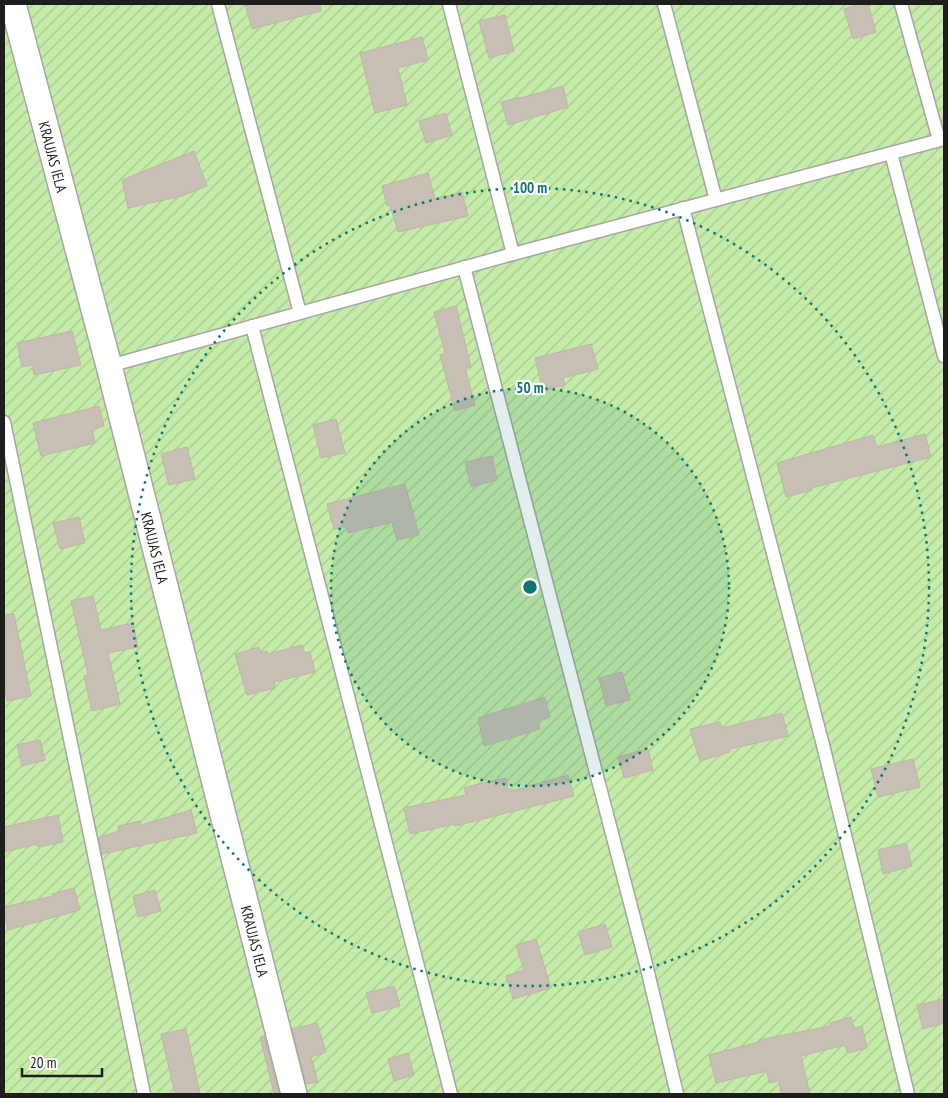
<svg xmlns="http://www.w3.org/2000/svg" width="948" height="1098" font-family="'PT Sans Narrow',sans-serif">
	<defs>
		<pattern id="garden-furrows" width="10" height="10" patternUnits="userSpaceOnUse" patternTransform="scale(1.25)"><rect width="10" height="10" fill="#c4eba7"/><path d="M-1 1l2-2M0 10L10 0M9 11l2-2" fill="none" stroke="#a8c98f"/></pattern>
	</defs>
	<rect width="100%" height="100%" fill="#efece3"/>
	<!-- garden -->
	<rect fill="url(#garden-furrows)" x="4" y="4" width="940" height="1090"/>
	<!-- building -->
	<g fill="#c7bfb6" stroke="#c1b3a5">
		<path d="M 245,4 L 320,4 L 321,11 L 252,29 Z"/>
		<path d="M 860,4 L 868,4 L 876,32 L 853,39 L 844,9 Z"/>
		<path d="M 505,15 L 514,51 L 489,58 L 479,21 Z"/>
		<path d="M 422,37 L 428,60 L 398,68 L 407,105 L 375,113 L 360,53 Z"/>
		<path d="M 563,86 L 568,107 L 508,125 L 501,102 L 521,97 L 521,98 Z"/>
		<path d="M 446,113 L 452,135 L 426,143 L 419,121 Z"/>
		<path d="M 194,151 L 207,186 L 182,196 L 128,208 L 122,180 Z"/>
		<path d="M 428,173 L 435,199 L 462,192 L 468,216 L 398,232 L 390,205 L 387,206 L 382,186 Z"/>
		<path d="M 456,306 L 471,367 L 465,368 L 475,405 L 455,411 L 440,355 L 445,353 L 434,312 Z"/>
		<path d="M 72,331 L 81,365 L 34,375 L 32,365 L 22,367 L 17,343 Z"/>
		<path d="M 591,344 L 598,369 L 563,378 L 565,385 L 543,391 L 535,358 Z"/>
		<path d="M 99,406 L 104,426 L 92,429 L 95,443 L 41,456 L 33,423 Z"/>
		<path d="M 336,419 L 345,453 L 321,458 L 313,425 Z"/>
		<path d="M 925,434 L 931,457 L 811,488 L 812,490 L 786,497 L 777,463 L 873,435 L 877,447 Z"/>
		<path d="M 187,447 L 195,479 L 169,485 L 161,454 Z"/>
		<path d="M 492,456 L 497,480 L 471,487 L 465,462 Z"/>
		<path d="M 405,484 L 419,535 L 397,540 L 392,522 L 348,533 L 346,526 L 334,529 L 327,504 Z"/>
		<path d="M 79,517 L 85,543 L 60,549 L 53,523 Z"/>
		<path d="M 93,596 L 101,630 L 133,623 L 138,647 L 108,653 L 120,704 L 92,711 L 84,676 L 88,675 L 71,601 Z"/>
		<path d="M 14,614 L 31,696 L 7,701 L 4,685 L 4,615 Z"/>
		<path d="M 302,645 L 305,653 L 310,652 L 315,672 L 274,682 L 275,688 L 247,695 L 235,654 L 259,647 L 261,653 L 267,651 L 268,654 Z"/>
		<path d="M 622,672 L 630,700 L 606,706 L 599,678 Z"/>
		<path d="M 545,697 L 550,717 L 538,721 L 540,729 L 484,746 L 478,718 Z"/>
		<path d="M 782,713 L 788,736 L 730,749 L 730,752 L 700,761 L 690,729 L 720,722 L 722,728 Z"/>
		<path d="M 40,740 L 45,760 L 22,766 L 17,745 Z"/>
		<path d="M 648,749 L 653,770 L 624,778 L 618,757 Z"/>
		<path d="M 913,759 L 920,787 L 878,797 L 871,769 Z"/>
		<path d="M 568,775 L 574,796 L 455,826 L 455,824 L 410,834 L 404,808 L 466,795 L 464,788 L 478,784 L 506,778 L 508,790 L 510,789 L 511,791 Z"/>
		<path d="M 191,810 L 197,833 L 102,854 L 99,837 L 119,831 L 118,826 L 140,821 L 141,825 Z"/>
		<path d="M 58,815 L 63,842 L 38,847 L 37,844 L 4,852 L 4,827 Z"/>
		<path d="M 906,843 L 912,866 L 883,874 L 878,850 Z"/>
		<path d="M 74,888 L 80,910 L 8,930 L 4,915 L 4,907 L 53,896 L 52,894 Z"/>
		<path d="M 155,890 L 161,911 L 138,917 L 133,896 Z"/>
		<path d="M 605,924 L 612,947 L 585,955 L 578,932 Z"/>
		<path d="M 536,939 L 551,988 L 513,999 L 506,976 L 524,970 L 516,945 Z"/>
		<path d="M 394,986 L 400,1006 L 372,1013 L 366,993 Z"/>
		<path d="M 944,999 L 944,1023 L 923,1029 L 917,1005 Z"/>
		<path d="M 851,1017 L 854,1028 L 862,1026 L 867,1048 L 848,1053 L 845,1045 L 801,1056 L 810,1094 L 781,1094 L 779,1081 L 769,1083 L 767,1071 L 716,1083 L 709,1055 L 759,1042 L 759,1040 L 830,1026 L 830,1023 Z"/>
		<path d="M 317,1023 L 326,1052 L 311,1057 L 318,1082 L 306,1084 L 292,1029 Z"/>
		<path d="M 186,1029 L 200,1094 L 175,1094 L 161,1034 Z"/>
		<path d="M 264,1036 L 279,1092 L 274,1093 L 260,1037 Z"/>
		<path d="M 408,1053 L 414,1075 L 394,1081 L 388,1059 Z"/>
	</g>
	<g fill="none" stroke-linecap="round" stroke-linejoin="round">
		<!-- lane casing -->
		<g stroke="#a5a5a5" stroke-width="15">
			<g id="lane">
				<path d="M 218,4 L 300,313"/>
				<path d="M 664,4 L 716,200"/>
				<path d="M 901,4 L 939,140"/>
				<path d="M 891,153 L 944,356"/>
				<path d="M 683,208 L 824,749 L 908,1094"/>
				<path d="M 513,254 L 944,139"/>
				<path d="M 464,267 L 645,960 L 677,1094"/>
				<path d="M 252,326 L 451,1094"/>
				<path d="M 109,366 L 513,254 L 449,4"/>
				<path d="M 4,422 L 144,1094"/>
			</g>
		</g>
		<!-- street casing -->
		<g stroke="#a5a5a5" stroke-width="28">
			<g id="street">
				<path id="s1" d="M 13,4 L 109,366 L 294,1094"/>
			</g>
		</g>
		<!-- lane -->
		<use href="#lane" stroke="#fff" stroke-width="12"/>
		<!-- street -->
		<use href="#street" stroke="#fff" stroke-width="25"/>
	</g>
	<!-- distance rings -->
	<circle cx="530" cy="587" r="199" fill="#0f766e" fill-opacity=".12"/>
	<g fill="none" stroke="#0f766e" stroke-width="2.5" stroke-dasharray="2.5 5">
		<circle cx="530" cy="587" r="199"/>
		<circle cx="530" cy="587" r="399"/>
	</g>
	<g text-anchor="middle" dominant-baseline="central" stroke-width="4.5" stroke-linejoin="round" paint-order="stroke">
		<!-- street labels -->
		<g font-size="15" fill="#1e1e1e" stroke="#fff">
			<text stroke="none"><textPath href="#s1" startOffset="158">KRAUJAS IELA</textPath></text>
			<text stroke="none"><textPath href="#s1" startOffset="562">KRAUJAS IELA</textPath></text>
			<text stroke="none"><textPath href="#s1" startOffset="968">KRAUJAS IELA</textPath></text>
		</g>
	</g>
	<circle cx="530" cy="587" r="8" fill="#0f766e" stroke="#fff" stroke-width="2.5"/>
	<g font-size="15" text-anchor="middle" font-weight="bold" fill="#0f766e" stroke="#fff" stroke-width="4.5" stroke-linejoin="round" paint-order="stroke">
		<text x="530" y="193">100 m</text>
		<text x="530" y="393">50 m</text>
	</g>
	<!-- border -->
	<rect width="948" height="1098" fill="none" stroke="#1e1e1e" stroke-width="10"/>
	<!-- scale -->
	<path d="M22 1068v8h80v-8" fill="none" stroke="#1e1e1e" stroke-width="2.5"/>
	<text x="30" y="1068" font-size="15" fill="#1e1e1e" stroke="#ffffff" stroke-width="4" paint-order="stroke">20 m</text>
</svg>
